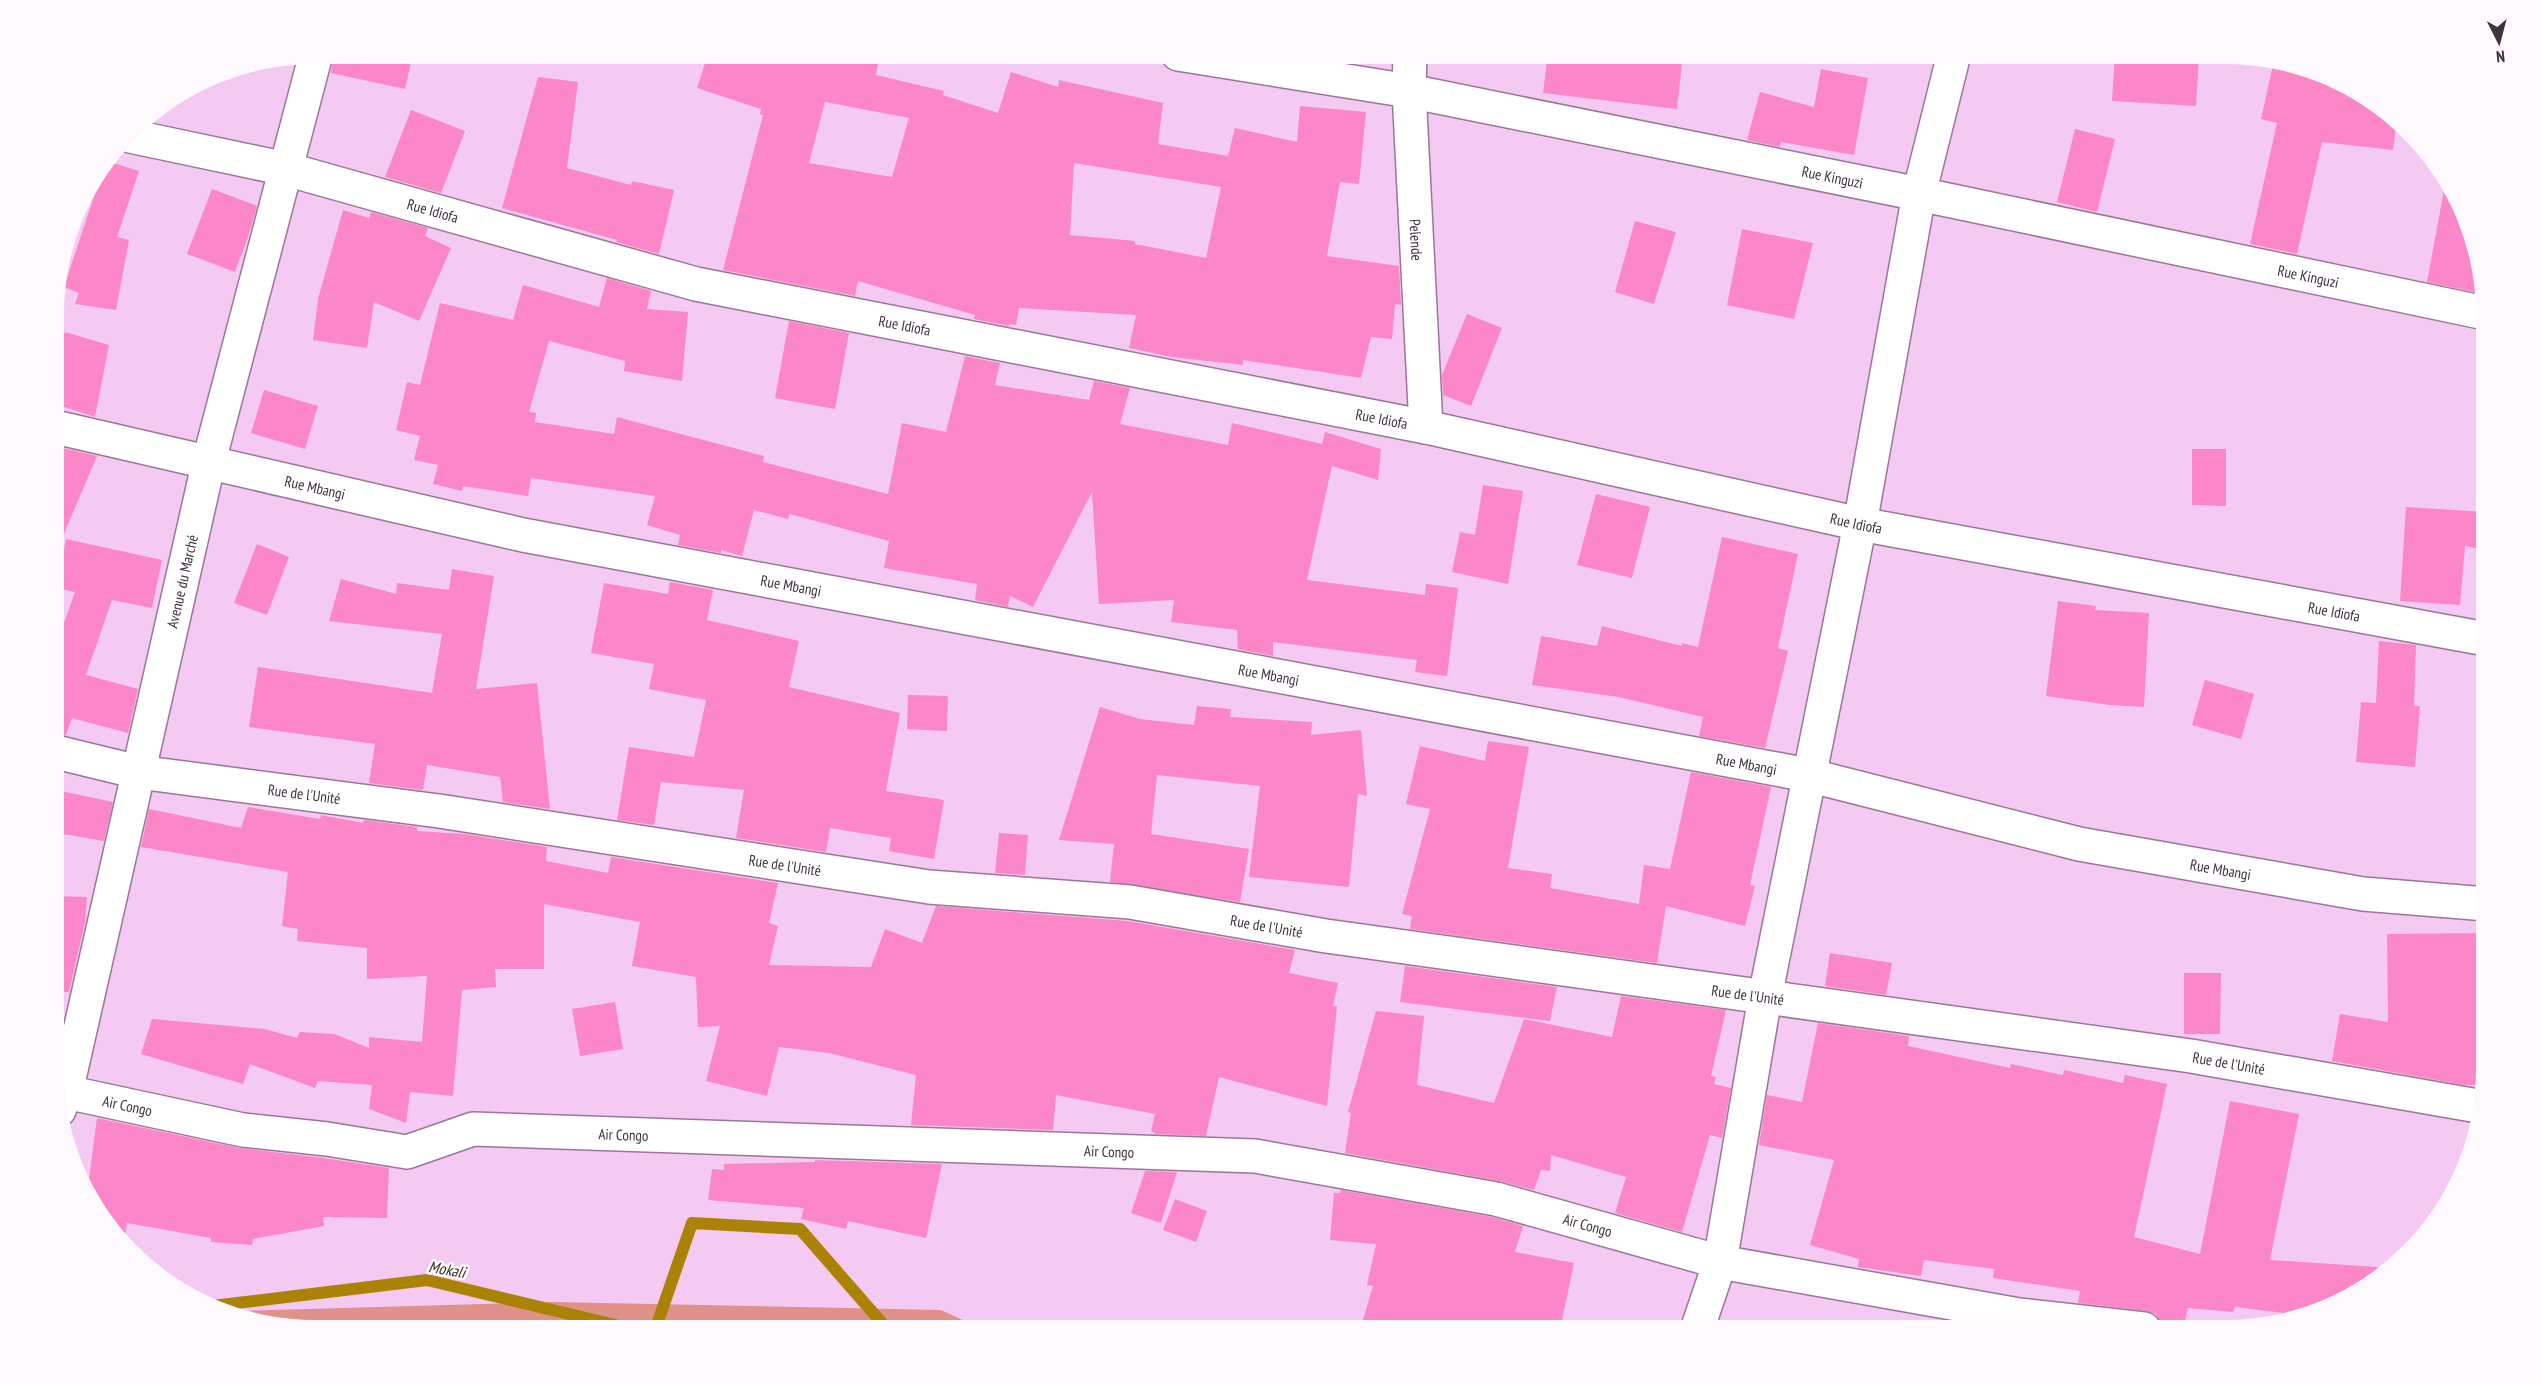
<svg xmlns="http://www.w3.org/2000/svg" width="2541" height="1384" font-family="'PT Sans Narrow',sans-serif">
	<rect width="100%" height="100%" fill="#f4caf3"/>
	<!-- green -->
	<path fill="#e09188" d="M 553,1302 L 941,1310 L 984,1330 L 316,1330 L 234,1311 Z"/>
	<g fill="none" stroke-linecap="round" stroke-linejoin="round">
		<!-- stream -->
		<g stroke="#ab8304" stroke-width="12">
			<path d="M 212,1306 L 427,1280 L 636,1330"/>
			<path d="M 655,1330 L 692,1223 L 800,1229 L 888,1330"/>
		</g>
	</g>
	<!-- building -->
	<g fill="#fb86c8" fill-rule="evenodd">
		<path d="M 334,54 L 413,54 L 405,89 L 331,73 Z"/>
		<path d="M 708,54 L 880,54 L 876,75 L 944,91 L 943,95 L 998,113 L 1011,72 L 1058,87 L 1059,80 L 1163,103 L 1158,144 L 1228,156 L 1235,128 L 1297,142 L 1300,106 L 1366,112 L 1359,184 L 1340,182 L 1327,256 L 1399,266 L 1401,305 L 1395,304 L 1392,339 L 1371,337 L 1361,378 L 1243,360 L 1243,365 L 1172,357 L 1129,348 L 1136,315 L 1019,308 L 1016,325 L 1010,324 L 1009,326 L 974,319 L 975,315 L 858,281 L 855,296 L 723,270 L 763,115 L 760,114 L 761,109 L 697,88 ZM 825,102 L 909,118 L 892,177 L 809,163 ZM 1074,163 L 1221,187 L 1206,258 L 1135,244 L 1135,241 L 1070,235 Z"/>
		<path d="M 1548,54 L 1683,54 L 1677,109 L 1543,93 Z"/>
		<path d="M 2115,54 L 2199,54 L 2196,106 L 2112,101 Z"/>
		<path d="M 2273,65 L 2341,81 L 2397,118 L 2393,150 L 2322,142 L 2297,254 L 2250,244 L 2277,123 L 2261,119 Z"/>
		<path d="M 1821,69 L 1868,78 L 1854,155 L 1781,142 L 1780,147 L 1747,140 L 1760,92 L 1814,107 Z"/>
		<path d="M 538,77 L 578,82 L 567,168 L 631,185 L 632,181 L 674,190 L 659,254 L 616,242 L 617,240 L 502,208 Z"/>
		<path d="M 411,110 L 465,131 L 441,193 L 385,177 Z"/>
		<path d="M 2075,129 L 2115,139 L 2097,212 L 2057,202 Z"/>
		<path d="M 110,162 L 139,171 L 117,237 L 129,240 L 116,310 L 75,304 L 79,293 L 64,287 L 102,172 Z"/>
		<path d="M 2446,179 L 2480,268 L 2475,292 L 2427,282 Z"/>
		<path d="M 212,189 L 257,206 L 248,237 L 235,272 L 187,254 Z"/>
		<path d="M 343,210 L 369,218 L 371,212 L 428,228 L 425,236 L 451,248 L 419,321 L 374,302 L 367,348 L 313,340 L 318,299 Z"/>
		<path d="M 1635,221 L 1676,232 L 1654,304 L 1615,292 Z"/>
		<path d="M 1742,229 L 1813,243 L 1794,319 L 1727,305 Z"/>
		<path d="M 607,278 L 651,291 L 647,309 L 688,312 L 682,381 L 624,371 L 625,361 L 549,341 L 529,412 L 536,413 L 535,422 L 614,434 L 617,417 L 764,456 L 763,462 L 888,494 L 902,423 L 946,432 L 965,356 L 1000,363 L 995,385 L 1089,400 L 1094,381 L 1130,388 L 1120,424 L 1228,445 L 1232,423 L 1322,444 L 1325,432 L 1381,449 L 1378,480 L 1332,466 L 1307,580 L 1425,595 L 1426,584 L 1458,588 L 1447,676 L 1415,672 L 1417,660 L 1273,642 L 1273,656 L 1238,649 L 1237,630 L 1171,622 L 1174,600 L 1099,604 L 1092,492 L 1033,607 L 1010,596 L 1008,607 L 975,600 L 977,584 L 884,568 L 889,541 L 790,514 L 788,519 L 754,510 L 742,556 L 721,550 L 721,553 L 678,545 L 680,535 L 647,525 L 655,496 L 531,478 L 528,496 L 463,486 L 462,491 L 433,484 L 438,465 L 414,460 L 420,436 L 396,430 L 407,382 L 420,385 L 440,303 L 513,320 L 523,285 L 599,307 Z"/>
		<path d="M 1467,314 L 1502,328 L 1471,406 L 1443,395 L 1442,375 Z"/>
		<path d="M 789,321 L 849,333 L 835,409 L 775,398 Z"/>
		<path d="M 65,332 L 109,345 L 95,417 L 55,404 L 55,360 Z"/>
		<path d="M 264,390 L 318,406 L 305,449 L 251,433 Z"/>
		<path d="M 63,448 L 97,456 L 55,555 L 55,468 Z"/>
		<path d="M 2192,449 L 2226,449 L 2226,506 L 2192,505 Z"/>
		<path d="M 1483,485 L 1523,491 L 1508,584 L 1452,572 L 1460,532 L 1475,535 Z"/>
		<path d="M 1596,494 L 1650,507 L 1632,578 L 1577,565 Z"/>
		<path d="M 2406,507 L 2485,512 L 2486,550 L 2465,546 L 2460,605 L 2400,601 Z"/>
		<path d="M 1722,537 L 1798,554 L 1778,648 L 1788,651 L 1765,748 L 1699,736 L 1703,717 L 1619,697 L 1532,685 L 1541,636 L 1597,646 L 1602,626 L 1682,646 L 1682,643 L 1698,647 Z"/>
		<path d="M 66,539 L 162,560 L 152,608 L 112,600 L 86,675 L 138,689 L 128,733 L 72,718 L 66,735 L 56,734 L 55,648 L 75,592 L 57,588 Z"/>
		<path d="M 257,544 L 289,557 L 267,615 L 234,603 Z"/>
		<path d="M 452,569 L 494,576 L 476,689 L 537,683 L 550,809 L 503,802 L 500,777 L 427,765 L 423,790 L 369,783 L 375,744 L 249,727 L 258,667 L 432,693 L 442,634 L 329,621 L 341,579 L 396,594 L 397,583 L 449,590 Z"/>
		<path d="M 670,582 L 713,590 L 707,620 L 799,641 L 789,687 L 900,713 L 886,791 L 944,800 L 934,859 L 889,851 L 891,838 L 830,828 L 826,852 L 736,838 L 744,790 L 661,782 L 654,825 L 617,820 L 629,747 L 694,757 L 706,700 L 649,689 L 654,664 L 591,653 L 604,583 L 668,594 Z"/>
		<path d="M 2058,601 L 2096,606 L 2095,610 L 2149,613 L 2144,707 L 2110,705 L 2046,696 Z"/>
		<path d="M 2379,641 L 2416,645 L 2414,706 L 2420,706 L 2415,767 L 2356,762 L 2361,702 L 2376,703 Z"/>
		<path d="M 2205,680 L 2254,694 L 2241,739 L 2192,725 Z"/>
		<path d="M 908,695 L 948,696 L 947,731 L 907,729 Z"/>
		<path d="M 1197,706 L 1231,709 L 1230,717 L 1312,722 L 1311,735 L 1361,730 L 1367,796 L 1358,794 L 1349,887 L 1249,877 L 1260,786 L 1157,775 L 1151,834 L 1249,849 L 1240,902 L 1110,882 L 1114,844 L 1059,840 L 1100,707 L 1140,719 L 1194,725 Z"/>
		<path d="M 1488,741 L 1529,747 L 1508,868 L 1552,874 L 1550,888 L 1639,904 L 1644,865 L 1670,869 L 1691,772 L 1771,787 L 1750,885 L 1755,886 L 1745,926 L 1666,906 L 1657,963 L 1410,929 L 1412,916 L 1402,914 L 1430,809 L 1406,804 L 1420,746 L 1485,761 Z"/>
		<path d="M 56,790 L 113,802 L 104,841 L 56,833 Z"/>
		<path d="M 248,807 L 320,819 L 321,815 L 363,823 L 364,820 L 417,827 L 417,831 L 465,834 L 547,847 L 546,861 L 608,873 L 611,857 L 778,883 L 769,923 L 778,926 L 769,965 L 871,967 L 885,929 L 922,943 L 936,906 L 1128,921 L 1295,950 L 1289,973 L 1338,983 L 1333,1006 L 1337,1006 L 1327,1106 L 1219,1077 L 1206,1136 L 1156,1134 L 1151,1131 L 1155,1114 L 1056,1095 L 1053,1130 L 911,1125 L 916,1075 L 829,1053 L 779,1047 L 767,1096 L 706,1081 L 720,1026 L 698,1027 L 696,977 L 632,966 L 640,922 L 544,904 L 544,969 L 495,969 L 496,987 L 462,990 L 453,1096 L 410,1092 L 406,1123 L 369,1109 L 372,1085 L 318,1081 L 315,1088 L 250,1064 L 243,1084 L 141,1054 L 152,1019 L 265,1029 L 297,1038 L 300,1032 L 334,1034 L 369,1048 L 369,1037 L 422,1042 L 427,976 L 367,979 L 367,948 L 297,941 L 298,929 L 282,926 L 288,872 L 141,847 L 149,809 L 241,828 Z"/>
		<path d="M 999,833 L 1028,835 L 1025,875 L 995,873 Z"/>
		<path d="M 56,896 L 87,897 L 85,922 L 69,992 L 56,992 Z"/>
		<path d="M 2487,933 L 2487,1069 L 2483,1085 L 2464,1085 L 2332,1061 L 2340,1014 L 2388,1022 L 2387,934 Z"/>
		<path d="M 1830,953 L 1892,963 L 1886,995 L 1825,986 Z"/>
		<path d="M 1405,966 L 1557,987 L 1550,1021 L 1400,1002 Z"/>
		<path d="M 2184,973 L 2221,973 L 2220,1034 L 2184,1034 Z"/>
		<path d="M 1621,996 L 1726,1010 L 1711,1076 L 1716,1077 L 1714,1084 L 1731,1088 L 1722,1138 L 1710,1135 L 1682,1232 L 1615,1213 L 1626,1177 L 1551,1155 L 1550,1171 L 1541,1170 L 1534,1190 L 1499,1181 L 1345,1153 L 1351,1113 L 1348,1112 L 1376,1011 L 1424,1016 L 1417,1085 L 1494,1103 L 1524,1019 L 1612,1037 Z"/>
		<path d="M 615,1002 L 623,1049 L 580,1056 L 572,1009 Z"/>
		<path d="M 1818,1023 L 1909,1036 L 1908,1046 L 2010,1068 L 2011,1064 L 2063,1075 L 2064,1070 L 2123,1083 L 2125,1075 L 2167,1084 L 2134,1237 L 2200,1254 L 2230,1101 L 2299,1114 L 2270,1260 L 2392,1268 L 2370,1286 L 2309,1316 L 2235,1307 L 2233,1312 L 2188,1308 L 2183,1329 L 2161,1323 L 2156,1314 L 2147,1311 L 2078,1303 L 2080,1291 L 1993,1278 L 1994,1269 L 1924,1260 L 1921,1276 L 1858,1267 L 1859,1259 L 1810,1245 L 1834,1160 L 1759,1145 L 1767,1095 L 1802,1102 Z"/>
		<path d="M 97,1118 L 239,1148 L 324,1158 L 389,1168 L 387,1218 L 323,1217 L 324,1226 L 253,1239 L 252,1245 L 211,1242 L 211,1238 L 127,1223 L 124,1244 L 98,1214 L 88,1187 Z"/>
		<path d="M 815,1160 L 942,1164 L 926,1238 L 848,1221 L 846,1229 L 801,1219 L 804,1208 L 708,1200 L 712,1169 L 724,1170 L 724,1164 L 815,1162 Z"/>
		<path d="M 1145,1171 L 1177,1172 L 1161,1223 L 1131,1213 Z"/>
		<path d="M 1341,1190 L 1492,1217 L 1523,1226 L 1515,1252 L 1574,1263 L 1560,1330 L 1360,1330 L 1373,1286 L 1367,1285 L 1376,1244 L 1330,1240 L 1334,1193 L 1340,1193 Z"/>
		<path d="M 1175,1199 L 1207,1211 L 1196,1242 L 1163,1230 Z"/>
	</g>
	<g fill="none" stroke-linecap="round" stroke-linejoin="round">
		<!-- minor casing -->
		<g stroke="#9b759b" stroke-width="36">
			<g id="minor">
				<path id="s1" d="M 1178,54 L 1409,91 L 1919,194 L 2485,313"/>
				<path id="s2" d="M 1410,54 L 1409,91 L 1426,427"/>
				<path id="s3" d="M 130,136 L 286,169 L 696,284 L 1426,427 L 1860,524 L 2486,639"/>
				<path id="s4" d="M 55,427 L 523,535 L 1808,775 L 2079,844 L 2363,894 L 2487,904"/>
				<path id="s5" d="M 56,752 L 138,772 L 439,811 L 929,887 L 1130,902 L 1326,936 L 2191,1056 L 2478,1106"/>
				<path id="s6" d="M 66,1092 L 243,1130 L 327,1139 L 407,1152 L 473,1129 L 1255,1156 L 1496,1199 L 1720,1262 L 2019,1315 L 2144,1329"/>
				<path id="s7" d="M 59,1110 L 66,1092 L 209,461 L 316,54"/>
				<path d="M 1697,1330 L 1720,1262 L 1765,997 L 1860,524 L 1919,194 L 1954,54"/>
			</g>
		</g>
		<!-- minor -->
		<use href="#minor" stroke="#fff" stroke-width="33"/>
	</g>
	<g text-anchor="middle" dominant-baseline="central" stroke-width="5" stroke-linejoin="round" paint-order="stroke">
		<!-- street labels -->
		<g font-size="15" fill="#403040" stroke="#fef9fd">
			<text stroke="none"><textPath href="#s1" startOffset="666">Rue Kinguzi</textPath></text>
			<text stroke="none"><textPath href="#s3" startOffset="312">Rue Idiofa</textPath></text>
			<text stroke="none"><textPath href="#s2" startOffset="186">Pelende</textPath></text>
			<text stroke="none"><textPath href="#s1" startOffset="1152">Rue Kinguzi</textPath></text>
			<text stroke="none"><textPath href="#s3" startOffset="798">Rue Idiofa</textPath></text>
			<text stroke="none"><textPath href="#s3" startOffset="1284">Rue Idiofa</textPath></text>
			<text stroke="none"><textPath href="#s4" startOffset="267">Rue Mbangi</textPath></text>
			<text stroke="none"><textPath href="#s3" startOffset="1770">Rue Idiofa</textPath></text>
			<text stroke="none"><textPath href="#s7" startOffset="543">Avenue du Marché</textPath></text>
			<text stroke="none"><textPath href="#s4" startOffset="753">Rue Mbangi</textPath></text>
			<text stroke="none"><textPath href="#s3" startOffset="2256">Rue Idiofa</textPath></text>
			<text stroke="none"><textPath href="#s4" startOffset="1239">Rue Mbangi</textPath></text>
			<text stroke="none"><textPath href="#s4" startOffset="1725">Rue Mbangi</textPath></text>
			<text stroke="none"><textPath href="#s5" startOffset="252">Rue de l'Unité</textPath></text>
			<text stroke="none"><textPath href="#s5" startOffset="738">Rue de l'Unité</textPath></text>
			<text stroke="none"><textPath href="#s4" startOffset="2211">Rue Mbangi</textPath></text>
			<text stroke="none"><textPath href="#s5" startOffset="1224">Rue de l'Unité</textPath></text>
			<text stroke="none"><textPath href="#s5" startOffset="1710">Rue de l'Unité</textPath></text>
			<text stroke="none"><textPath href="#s5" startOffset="2196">Rue de l'Unité</textPath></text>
			<text stroke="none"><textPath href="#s6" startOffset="63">Air Congo</textPath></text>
			<text stroke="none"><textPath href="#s6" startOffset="567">Air Congo</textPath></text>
			<text stroke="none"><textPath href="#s6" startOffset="1053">Air Congo</textPath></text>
			<text stroke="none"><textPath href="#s6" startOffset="1539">Air Congo</textPath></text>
		</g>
		<!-- water labels -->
		<g font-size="16" font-style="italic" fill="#382e18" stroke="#fef9fd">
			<text transform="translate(447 1269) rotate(10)">Mokali</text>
		</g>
	</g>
	<!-- crop -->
	<path d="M0 0H2541V1384H0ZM315 64H2225A251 251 0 0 1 2476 315V1069A251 251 0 0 1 2225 1320H315A251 251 0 0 1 64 1069V315A251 251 0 0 1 315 64Z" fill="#fef9fd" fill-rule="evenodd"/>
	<!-- north arrow -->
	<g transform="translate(2499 42) rotate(174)" stroke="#fef9fd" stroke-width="4.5" paint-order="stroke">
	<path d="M0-4.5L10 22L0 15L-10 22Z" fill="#403040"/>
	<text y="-9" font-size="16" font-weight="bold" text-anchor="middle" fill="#403040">N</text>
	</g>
</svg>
